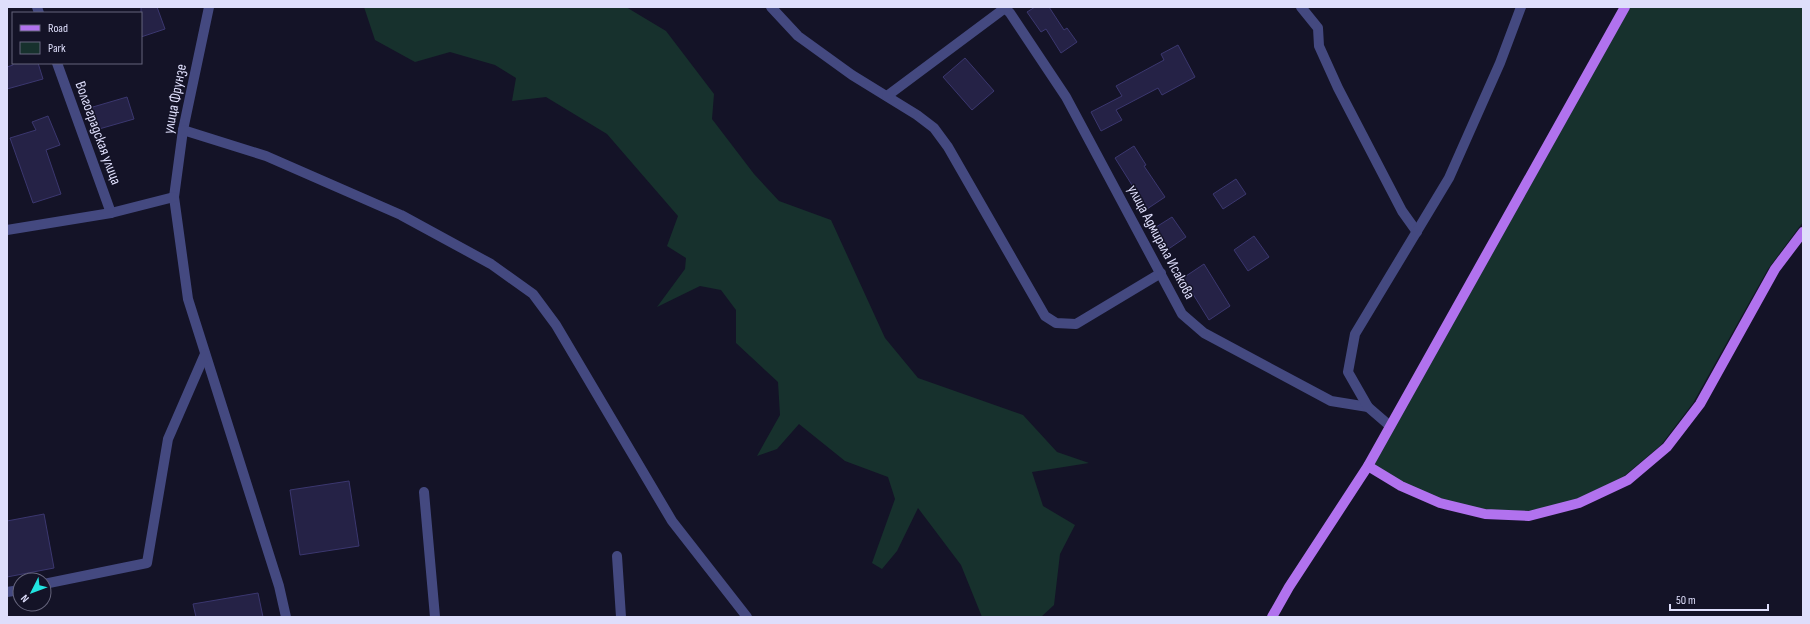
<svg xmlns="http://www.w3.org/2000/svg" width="1810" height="624" font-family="'Sofia Sans Condensed',sans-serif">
	<rect width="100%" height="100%" fill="#141327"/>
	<!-- green -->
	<g fill="#17312d">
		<path d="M 364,7 L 626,7 L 666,31 L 714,94 L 712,119 L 754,174 L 779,201 L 831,220 L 885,338 L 918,378 L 1023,415 L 1057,452 L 1089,463 L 1032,472 L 1043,506 L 1075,525 L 1060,554 L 1054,605 L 1041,617 L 982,617 L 961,565 L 918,508 L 897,551 L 882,569 L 872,563 L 895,499 L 888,477 L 845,461 L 799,424 L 777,449 L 757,456 L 780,415 L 778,382 L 736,343 L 736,310 L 721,290 L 700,286 L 657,307 L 685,269 L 686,258 L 667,246 L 678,216 L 607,134 L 546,97 L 512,101 L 516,78 L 495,65 L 450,52 L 415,62 L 375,40 Z"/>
		<path d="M 1630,7 L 1803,7 L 1803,222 L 1768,269 L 1693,403 L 1661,445 L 1623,477 L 1575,500 L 1526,513 L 1484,511 L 1441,500 L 1403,483 L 1373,465 Z"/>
	</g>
	<!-- building -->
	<g fill="#252246" stroke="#3b376f">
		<path d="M 141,7 L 157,7 L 165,29 L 141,37 Z"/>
		<path d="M 1035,7 L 1049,7 L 1064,30 L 1067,28 L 1077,42 L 1061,53 L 1046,29 L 1041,32 L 1027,12 Z"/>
		<path d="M 1178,45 L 1195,77 L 1162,95 L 1158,88 L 1116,110 L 1122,120 L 1101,131 L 1091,112 L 1122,96 L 1116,86 L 1164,60 L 1161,54 Z"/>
		<path d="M 965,58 L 994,91 L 972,110 L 943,77 Z"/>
		<path d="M 13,63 L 38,63 L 43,79 L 7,89 L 7,67 L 13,65 Z"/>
		<path d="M 127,97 L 134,119 L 92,131 L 86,109 Z"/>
		<path d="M 48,116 L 60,145 L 46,150 L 61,194 L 33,203 L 10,138 L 36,130 L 32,122 Z"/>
		<path d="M 1134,146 L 1146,165 L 1144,166 L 1165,197 L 1147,209 L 1115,158 Z"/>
		<path d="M 1236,179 L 1246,194 L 1223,209 L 1213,194 Z"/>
		<path d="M 1172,217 L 1186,237 L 1167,250 L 1153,229 Z"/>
		<path d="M 1254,236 L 1269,257 L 1248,271 L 1234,250 Z"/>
		<path d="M 1204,264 L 1230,306 L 1209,320 L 1183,278 Z"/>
		<path d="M 349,481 L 359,546 L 300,555 L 290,490 Z"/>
		<path d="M 44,514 L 54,568 L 7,577 L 7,521 Z"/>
		<path d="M 258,593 L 263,617 L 196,617 L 193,604 Z"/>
	</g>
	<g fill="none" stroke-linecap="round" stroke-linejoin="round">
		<!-- minor -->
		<g stroke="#444980" stroke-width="10">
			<path d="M 37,7 L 39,13"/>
			<path d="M 209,7 L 183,130 L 174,197 L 188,299 L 279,586 L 286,617"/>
			<path d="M 771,7 L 798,36 L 852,75 L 917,115 L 934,128 L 948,147 L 1045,316 L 1056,323 L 1076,324 L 1161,273"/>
			<path d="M 1004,7 L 1010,13 L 1066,97 L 1182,314 L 1204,333 L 1331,401 L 1368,407"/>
			<path d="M 1301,7 L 1318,28 L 1319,46 L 1338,88 L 1402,211 L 1417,232"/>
			<path d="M 57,63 L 111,213"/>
			<path d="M 887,96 L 1005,8"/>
			<path d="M 183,130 L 266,156 L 401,215 L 491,264 L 533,294 L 556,325 L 672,521 L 747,617"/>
			<path d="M 7,230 L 111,213 L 174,197"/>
			<path d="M 1390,426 L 1368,407 L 1348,372 L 1355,334 L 1449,178 L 1500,63 L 1521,7"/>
			<path d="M 424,492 L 435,617"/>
			<path d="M 617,556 L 621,617"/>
			<path d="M 44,584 L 147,563 L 168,439 L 205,354"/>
			<path d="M 7,592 L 20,590"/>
		</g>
		<!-- major -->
		<g stroke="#b172ee" stroke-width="10">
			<path d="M 1368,466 L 1401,486 L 1440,503 L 1485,514 L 1529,516 L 1579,503 L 1628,480 L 1667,447 L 1700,404 L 1775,269 L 1803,232"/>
			<path d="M 1272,617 L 1289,587 L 1368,466 L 1625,7"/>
		</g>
	</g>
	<g text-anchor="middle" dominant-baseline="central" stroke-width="3" stroke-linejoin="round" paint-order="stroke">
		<!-- street labels -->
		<g font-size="15" fill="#dedefb" stroke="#141327">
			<text transform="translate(175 99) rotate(-79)">улица Фрунзе</text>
			<text transform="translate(98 133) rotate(70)">Волгоградская улица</text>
			<text transform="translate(1161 242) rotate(62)">улица Адмирала Исакова</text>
		</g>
	</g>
	<!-- border -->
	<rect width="1810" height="624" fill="none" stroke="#dedefb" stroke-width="16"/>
	<!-- legend -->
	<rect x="12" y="12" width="130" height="52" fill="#141327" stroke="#65647c"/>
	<rect x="20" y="25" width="20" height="6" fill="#b172ee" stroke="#65647c"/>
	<text x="48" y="32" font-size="12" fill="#dedefb">Road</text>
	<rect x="20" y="42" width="20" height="12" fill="#17312d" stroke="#65647c"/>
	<text x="48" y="52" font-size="12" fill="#dedefb">Park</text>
	<!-- north arrow -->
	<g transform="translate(32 592) rotate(228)"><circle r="19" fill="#141327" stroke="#65647c"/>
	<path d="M0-3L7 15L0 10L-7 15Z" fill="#21e4e0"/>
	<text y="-6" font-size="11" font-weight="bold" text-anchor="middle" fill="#dedefb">N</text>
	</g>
	<!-- scale -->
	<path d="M1670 604v6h98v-6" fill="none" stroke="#dedefb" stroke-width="2"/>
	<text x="1676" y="604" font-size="12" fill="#dedefb" stroke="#141327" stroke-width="3" paint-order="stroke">50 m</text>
</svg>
